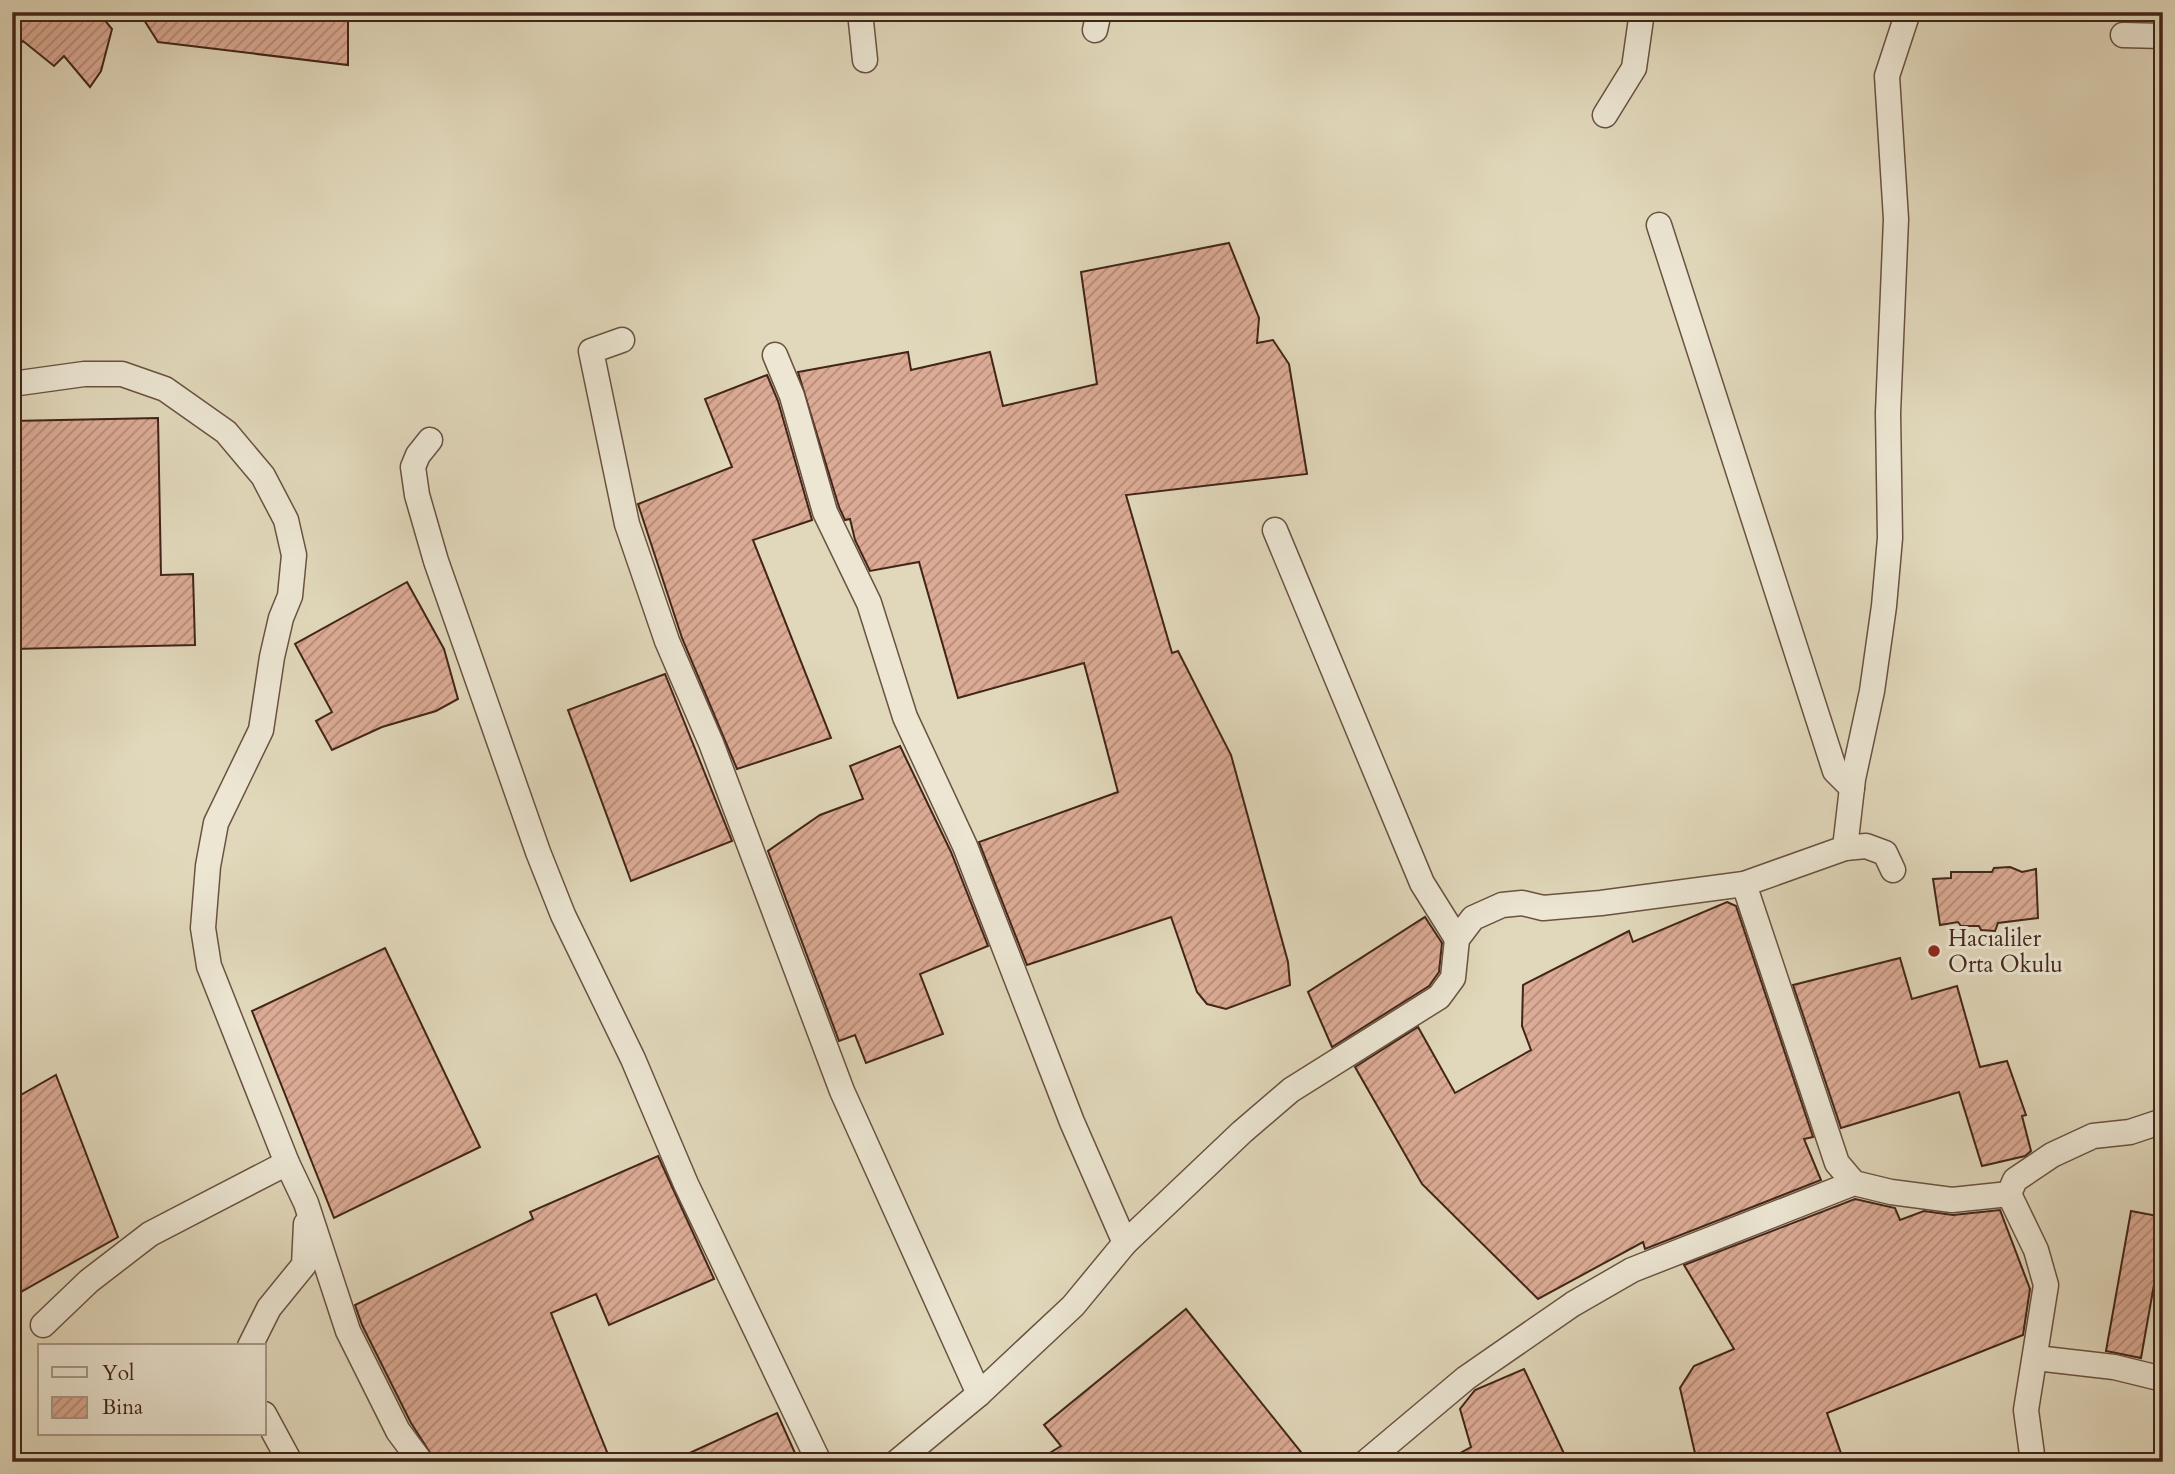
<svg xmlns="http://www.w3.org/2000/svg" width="2175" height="1474" font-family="Cardo,serif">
	<defs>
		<pattern id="building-hatch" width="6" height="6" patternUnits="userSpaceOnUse" patternTransform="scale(1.75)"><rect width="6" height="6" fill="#dcab95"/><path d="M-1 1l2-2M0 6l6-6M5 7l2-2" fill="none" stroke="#b48b79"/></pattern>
	</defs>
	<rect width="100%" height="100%" fill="#e1d8bb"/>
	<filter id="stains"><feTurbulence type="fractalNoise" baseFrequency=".00286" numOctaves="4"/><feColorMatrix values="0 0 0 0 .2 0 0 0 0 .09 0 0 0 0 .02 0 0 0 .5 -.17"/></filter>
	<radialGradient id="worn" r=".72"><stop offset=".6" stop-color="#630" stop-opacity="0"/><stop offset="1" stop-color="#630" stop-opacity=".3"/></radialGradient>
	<!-- building -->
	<g fill="url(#building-hatch)" stroke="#422518" stroke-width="2">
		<path d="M 12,12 L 98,12 L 112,29 L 101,71 L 90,87 L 64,56 L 54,66 L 23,41 L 12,52 Z"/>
		<path d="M 139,12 L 348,12 L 348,65 L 158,42 Z"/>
		<path d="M 1229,243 L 1259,318 L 1257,343 L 1273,340 L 1289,364 L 1307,474 L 1126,495 L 1172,653 L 1178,651 L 1231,755 L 1288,962 L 1290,985 L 1226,1009 L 1207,1004 L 1197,992 L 1171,917 L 1027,965 L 979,842 L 1118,792 L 1084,663 L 958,698 L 919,562 L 870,571 L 855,540 L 850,519 L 845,520 L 839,507 L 798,372 L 908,352 L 911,370 L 990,352 L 1003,406 L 1097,384 L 1081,272 Z"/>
		<path d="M 767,375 L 778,401 L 812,520 L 753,540 L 831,738 L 737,769 L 682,638 L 638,504 L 732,467 L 705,399 Z"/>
		<path d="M 158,418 L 161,575 L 193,574 L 195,645 L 12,649 L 12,421 Z"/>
		<path d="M 407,582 L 444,649 L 458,699 L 436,711 L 382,727 L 332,750 L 316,721 L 332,712 L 295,644 Z"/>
		<path d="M 665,674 L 732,841 L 631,881 L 568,710 Z"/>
		<path d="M 900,746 L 951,852 L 988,946 L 920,974 L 943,1034 L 866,1063 L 855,1035 L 839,1041 L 768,851 L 820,815 L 863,799 L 850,766 Z"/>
		<path d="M 2010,867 L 2022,872 L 2036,869 L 2038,918 L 1998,923 L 1995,931 L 1981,930 L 1979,926 L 1961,926 L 1958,922 L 1940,925 L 1933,879 L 1951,878 L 1951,872 L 1992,872 L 1994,868 Z"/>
		<path d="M 1727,902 L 1736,906 L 1813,1137 L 1804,1139 L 1821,1180 L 1645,1249 L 1643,1242 L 1538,1299 L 1422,1184 L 1355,1067 L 1418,1027 L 1455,1093 L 1531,1050 L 1522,1026 L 1523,985 L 1629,931 L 1633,942 Z"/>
		<path d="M 1425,917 L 1442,943 L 1439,972 L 1429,986 L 1332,1047 L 1308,992 Z"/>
		<path d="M 385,948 L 480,1147 L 334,1218 L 252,1011 Z"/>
		<path d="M 1900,958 L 1912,999 L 1957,986 L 1980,1067 L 2007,1061 L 2026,1115 L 2022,1116 L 2031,1151 L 2025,1156 L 1982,1166 L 1959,1092 L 1841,1128 L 1793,985 Z"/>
		<path d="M 56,1075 L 118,1237 L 12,1297 L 12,1100 Z"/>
		<path d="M 658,1156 L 714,1279 L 609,1325 L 596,1294 L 551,1313 L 611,1462 L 436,1462 L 411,1423 L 362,1325 L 355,1305 L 533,1219 L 530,1212 Z"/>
		<path d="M 1855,1199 L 1895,1208 L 1900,1220 L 1924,1211 L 1953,1215 L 2000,1210 L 2030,1289 L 2023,1335 L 1827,1413 L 1844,1462 L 1697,1462 L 1680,1388 L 1694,1366 L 1734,1349 L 1684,1265 Z"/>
		<path d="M 2131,1211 L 2163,1217 L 2163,1234 L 2141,1358 L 2106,1351 Z"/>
		<path d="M 1186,1309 L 1309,1462 L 1035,1462 L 1061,1446 L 1044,1425 Z"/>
		<path d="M 1524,1369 L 1568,1462 L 1444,1462 L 1471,1447 L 1460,1409 L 1475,1390 Z"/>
		<path d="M 777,1413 L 799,1462 L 670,1462 Z"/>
	</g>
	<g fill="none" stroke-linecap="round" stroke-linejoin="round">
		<!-- minor casing -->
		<g stroke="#6a5241" stroke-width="27">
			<g id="minor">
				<path d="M 860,12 L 865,60"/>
				<path d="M 1095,30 L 1099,12"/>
				<path d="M 2123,35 L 2163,36"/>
				<path d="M 1605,115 L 1634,68 L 1642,12"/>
				<path d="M 1659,225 L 1835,771 L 1852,788"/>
				<path d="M 622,340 L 591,351 L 627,524 L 667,641 L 711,743 L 842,1091 L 979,1394"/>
				<path d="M 775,355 L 792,396 L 825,512 L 869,603 L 905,717 L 965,846 L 1072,1122 L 1125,1243"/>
				<path d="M 12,384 L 84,374 L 122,374 L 165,389 L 226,432 L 263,476 L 286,520 L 294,555 L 290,596 L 281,618 L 272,657 L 261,730 L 216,823 L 208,866 L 203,928 L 209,966 L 287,1163 L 306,1203 L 348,1331 L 398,1431 L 421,1462"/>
				<path d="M 430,440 L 418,455 L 413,467 L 417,495 L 436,561 L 538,852 L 563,915 L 633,1059 L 686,1184 L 819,1462"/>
				<path d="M 1275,530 L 1422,883 L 1457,939"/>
				<path d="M 1845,848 L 1853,779 L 1872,691 L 1884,606 L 1890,538 L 1888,413 L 1896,219 L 1887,76 L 1908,12"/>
				<path d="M 1744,884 L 1837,1163 L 1854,1183"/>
				<path d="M 43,1325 L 89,1281 L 150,1234 L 287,1163"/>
				<path d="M 250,1346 L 269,1308 L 304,1265 L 306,1224"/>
				<path d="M 2036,1358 L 2114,1367 L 2163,1379"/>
				<path d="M 264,1414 L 290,1462"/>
				<path d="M 897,1462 L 979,1394 L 1073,1306 L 1125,1243 L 1242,1132 L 1291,1090 L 1439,997 L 1453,978 L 1457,939 L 1473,918 L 1502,905 L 1522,903 L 1543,908 L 1601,903 L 1744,884 L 1845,848 L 1866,846 L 1885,853 L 1893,870"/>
				<path d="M 1366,1462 L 1466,1378 L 1573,1304 L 1632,1270 L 1854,1183 L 1891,1192 L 1952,1200 L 2009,1194"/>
				<path d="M 2033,1462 L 2026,1410 L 2046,1285 L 2036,1250 L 2009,1194 L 2015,1180 L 2052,1155 L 2093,1136 L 2130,1132 L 2163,1121"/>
			</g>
		</g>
		<!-- minor -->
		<use href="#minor" stroke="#ece6d3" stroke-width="24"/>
	</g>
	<!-- markers -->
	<circle fill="#8f2418" stroke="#ece6d3" stroke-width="2.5" cx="1934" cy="951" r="7"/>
	<g text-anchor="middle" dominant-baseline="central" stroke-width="6" stroke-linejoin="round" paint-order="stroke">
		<!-- poi labels -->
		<g font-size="23" fill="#422518" stroke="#ece6d3" text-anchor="start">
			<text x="1948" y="938">Hacıaliler<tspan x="1948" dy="26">Orta Okulu</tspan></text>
		</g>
	</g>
	<!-- margin -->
	<rect width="2175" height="1474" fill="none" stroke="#e1d8bb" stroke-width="42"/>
	<rect x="14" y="14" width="2147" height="1446" fill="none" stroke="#422518" stroke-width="3.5"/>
	<rect x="21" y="21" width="2133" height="1432" fill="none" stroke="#422518" stroke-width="2"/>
	<!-- legend -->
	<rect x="38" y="1344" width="228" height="91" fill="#ece6d3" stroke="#a89988" stroke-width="2"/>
	<rect x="52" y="1367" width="35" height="10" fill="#ece6d3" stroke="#a89988" stroke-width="2"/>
	<text x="102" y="1380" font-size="21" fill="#422518">Yol</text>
	<rect x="52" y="1397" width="35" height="21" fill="url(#building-hatch)" stroke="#a89988" stroke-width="2"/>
	<text x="102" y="1414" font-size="21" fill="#422518">Bina</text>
	<rect width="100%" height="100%" filter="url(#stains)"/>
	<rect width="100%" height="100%" fill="url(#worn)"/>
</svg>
